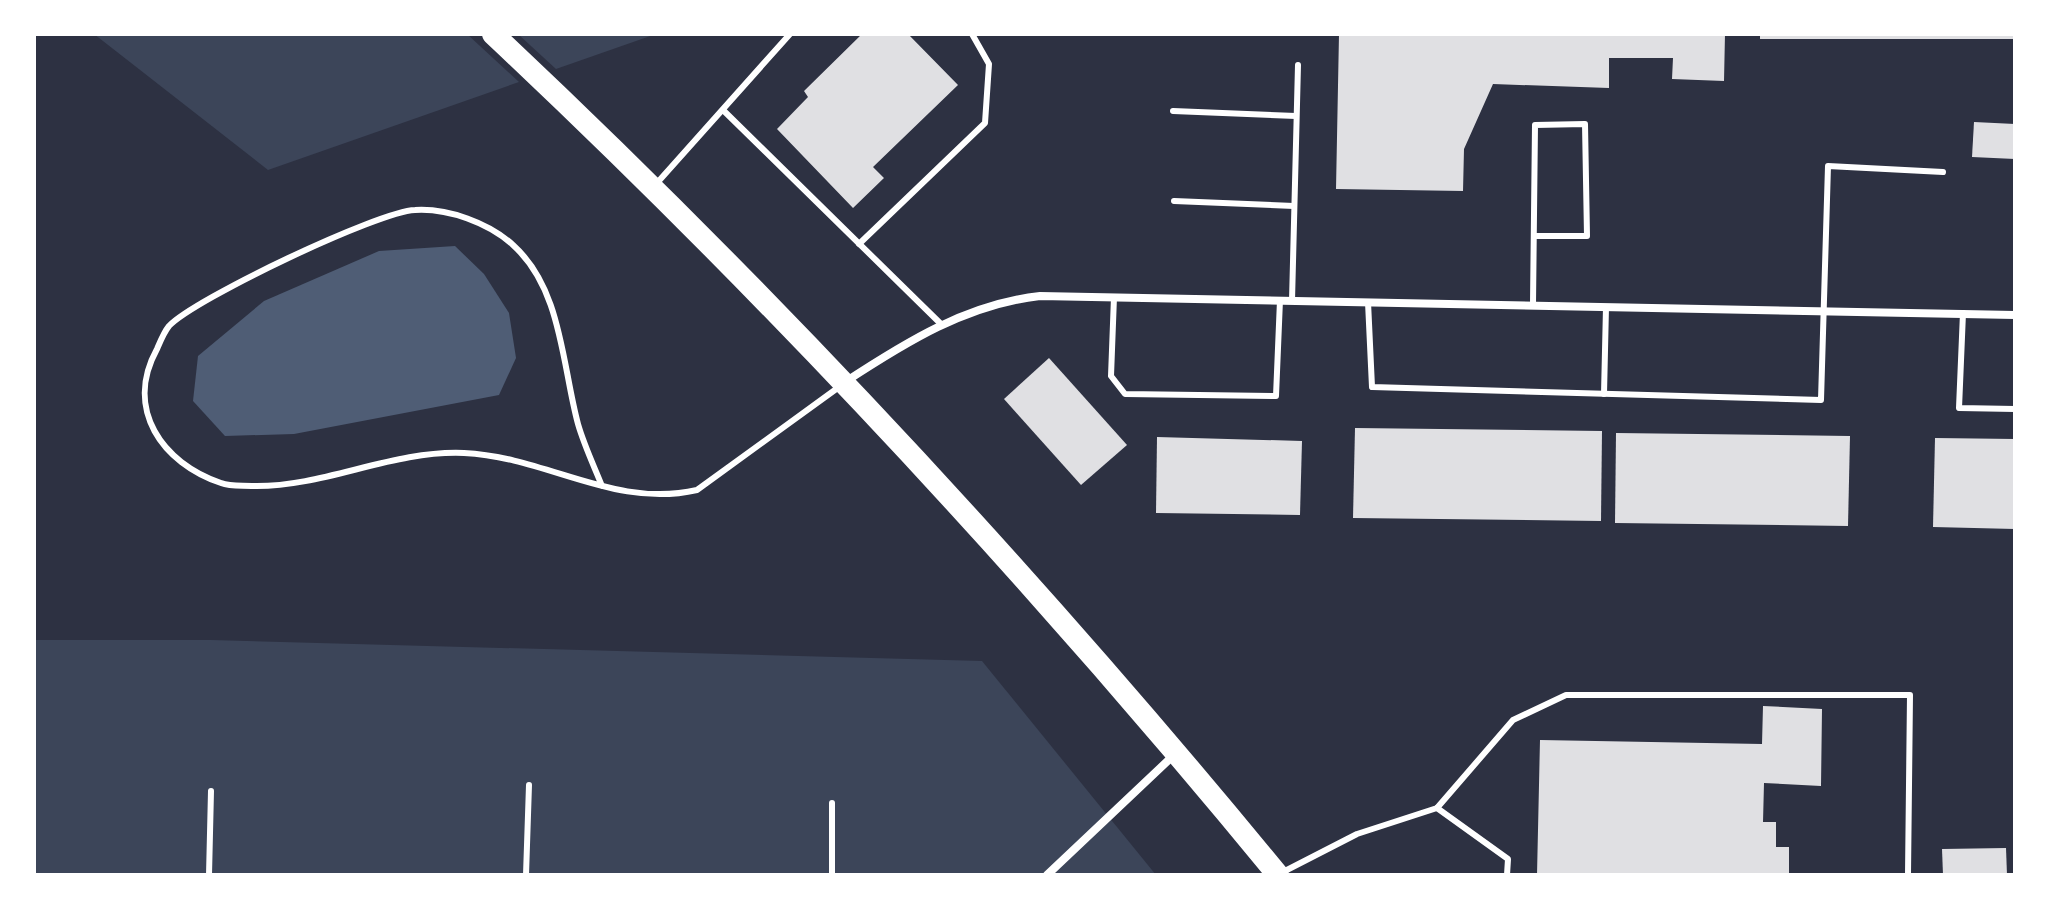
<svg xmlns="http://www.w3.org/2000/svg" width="2049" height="909" font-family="Barlow,sans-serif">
	<rect width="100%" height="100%" fill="#2d3142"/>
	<!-- green -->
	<g fill="#3c4559">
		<path d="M 94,34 L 467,34 L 519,82 L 268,170 Z"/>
		<path d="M 518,34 L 656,34 L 556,69 Z"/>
		<path d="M 34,640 L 211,640 L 982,661 L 1156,875 L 34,875 Z"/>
	</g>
	<!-- water -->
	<path fill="#4f5d75" d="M 455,246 L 484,274 L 509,313 L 516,358 L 499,395 L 294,434 L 225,436 L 193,401 L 198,356 L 264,301 L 379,251 Z"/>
	<!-- building -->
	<g fill="#e0e0e3">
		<path d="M 862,34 L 908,34 L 958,85 L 873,167 L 884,178 L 853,208 L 777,129 L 808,97 L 804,91 Z"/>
		<path d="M 1339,34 L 1725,34 L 1724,81 L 1672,79 L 1673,58 L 1609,58 L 1609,88 L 1493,84 L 1464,149 L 1463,191 L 1336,189 Z"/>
		<rect x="1760" y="34" width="255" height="5"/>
		<path d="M 1974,122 L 2015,124 L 2015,159 L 1972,157 Z"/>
		<path d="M 1049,358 L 1127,445 L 1081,485 L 1004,399 Z"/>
		<path d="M 1355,428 L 1602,431 L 1601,521 L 1353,518 Z"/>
		<path d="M 1616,433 L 1850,436 L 1848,526 L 1615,523 Z"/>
		<path d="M 1157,437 L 1302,441 L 1300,515 L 1156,513 Z"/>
		<path d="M 1935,438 L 2015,439 L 2015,529 L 1933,527 Z"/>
		<path d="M 1763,706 L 1822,709 L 1821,786 L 1764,783 L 1763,822 L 1776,822 L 1776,847 L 1789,847 L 1789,875 L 1537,875 L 1540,740 L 1762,744 Z"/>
		<path d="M 2006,848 L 2007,875 L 1943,875 L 1942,849 Z"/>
	</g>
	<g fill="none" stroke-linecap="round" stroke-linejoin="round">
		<!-- service -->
		<g stroke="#fff" stroke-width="6">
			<path d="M 724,111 L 942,325"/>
			<path d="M 1173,111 L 1296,116"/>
			<path d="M 657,183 L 790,34"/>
			<path d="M 1174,201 L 1294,206"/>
			<path d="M 859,244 L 985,123 L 989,64 L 972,34"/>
			<path d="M 1114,297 L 1111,376 L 1125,394 L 1276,396 L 1280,300"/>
			<path d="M 1292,301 L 1298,65"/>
			<path d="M 1368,302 L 1372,387 L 1821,400 L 1828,166 L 1943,172"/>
			<path d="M 1533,304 L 1535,125 L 1585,124 L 1587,236 L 1536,236"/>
			<path d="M 1963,313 L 1959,408 L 2015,409"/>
			<path d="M 1604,394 L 1606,307"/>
			<path d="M 602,486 C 594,466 584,445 578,424 C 562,365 562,289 513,245 C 489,223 448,208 415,210 C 379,211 194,299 169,326 C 164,332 160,342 157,349 C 124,409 162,463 221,483 C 231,487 243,485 254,486 C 325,487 392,450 464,453 C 548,457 614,509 697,490 L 839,387"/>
			<path d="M 832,803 L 832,875"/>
			<path d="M 1437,808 L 1508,859 L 1507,875"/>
			<path d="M 1281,873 L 1357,834 L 1437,808 L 1513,720 L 1566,695 L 1910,695 L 1908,875"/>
			<path d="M 209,875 L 211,791"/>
			<path d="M 526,875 L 529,785"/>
		</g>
		<!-- minor -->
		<g stroke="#fff" stroke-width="8">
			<path d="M 845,382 C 906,342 967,304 1040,296 L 2015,315"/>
			<path d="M 1047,875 L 1175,754"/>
		</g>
		<!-- trunk -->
		<path stroke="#fff" stroke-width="22" d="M 493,34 C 773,297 1034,578 1278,875"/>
	</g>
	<!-- border -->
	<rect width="2049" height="909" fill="none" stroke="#ffffff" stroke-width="72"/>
</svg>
